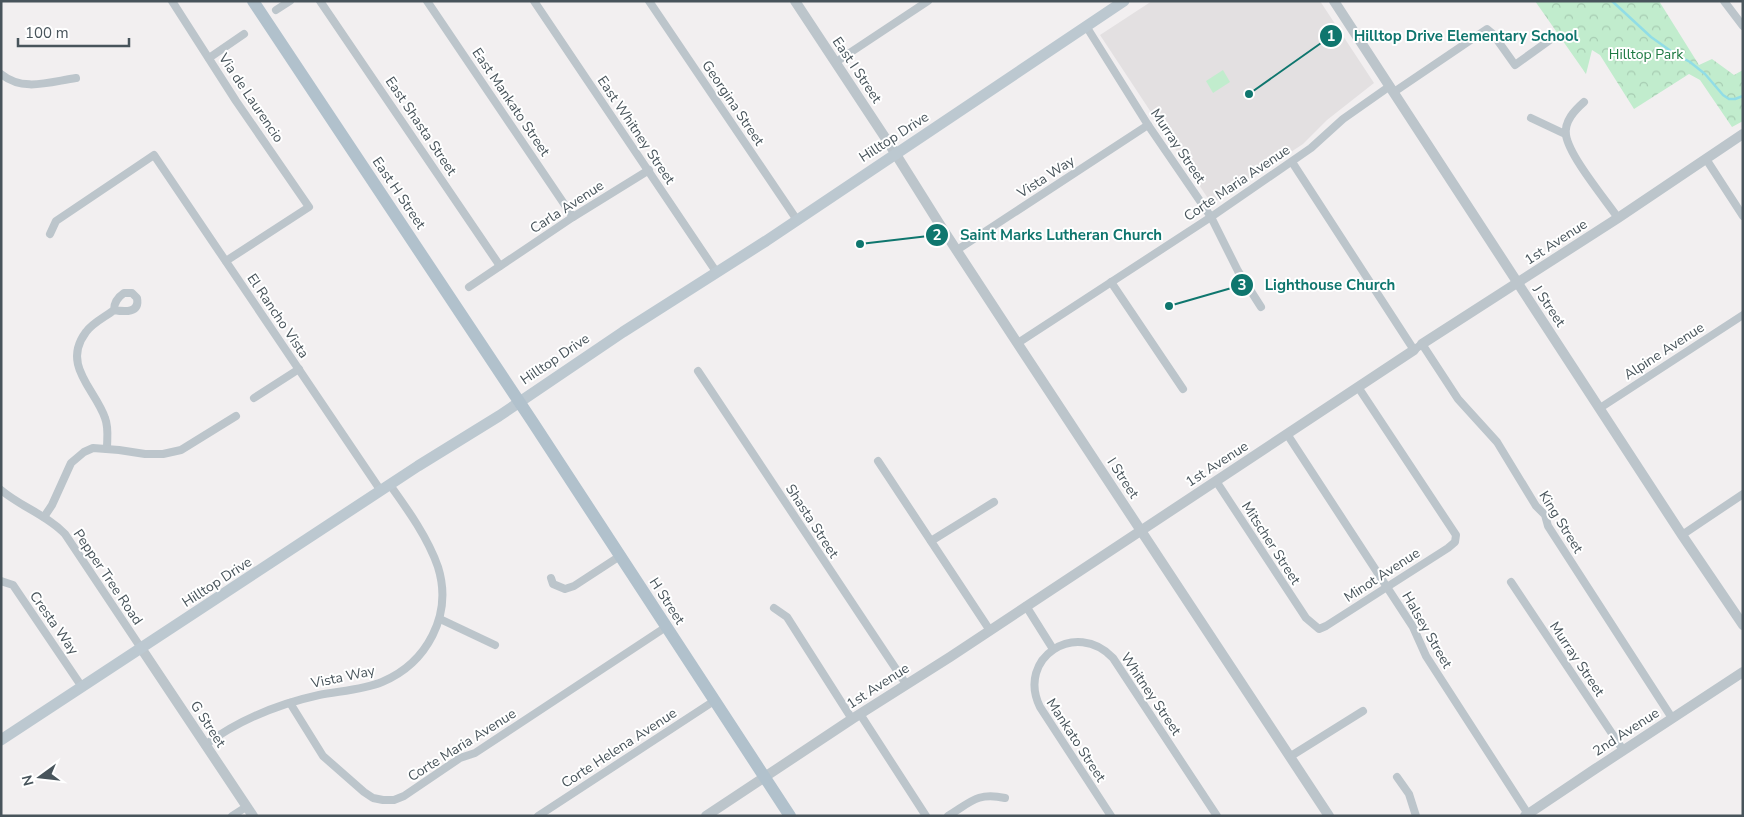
<svg xmlns="http://www.w3.org/2000/svg" width="1744" height="817" font-family="'Nunito Sans',sans-serif">
	<defs>
		<pattern id="forest-crowns" width="20" height="18" patternUnits="userSpaceOnUse" patternTransform="scale(1.25)"><rect width="20" height="18" fill="#c1eccd"/><path d="M2 6a3 3 0 1 1 6 0M12 15a3 3 0 1 1 6 0" fill="none" stroke="#a7ccb2"/></pattern>
	</defs>
	<rect width="100%" height="100%" fill="#f2eff0"/>
	<!-- education -->
	<path fill="#e3e0e1" d="M 1152,1 L 1320,1 L 1374,83 L 1327,120 L 1303,144 L 1213,203 L 1207,197 L 1100,35 Z"/>
	<!-- forest -->
	<path fill="url(#forest-crowns)" d="M 1535,1 L 1659,1 L 1699,65 L 1712,59 L 1734,75 L 1743,70 L 1743,121 L 1732,127 L 1700,80 L 1689,74 L 1634,109 L 1600,55 L 1592,50 L 1586,74 Z"/>
	<!-- garden -->
	<path fill="#c1eccd" d="M 1223,70 L 1230,82 L 1213,93 L 1206,81 Z"/>
	<g fill="none" stroke-linecap="round" stroke-linejoin="round">
		<!-- stream -->
		<path stroke="#91dde6" stroke-width="2.5" d="M 1612,1 L 1651,37 L 1675,54 L 1690,62 L 1705,74 L 1723,95 L 1729,99 L 1735,99 L 1743,96"/>
		<!-- minor -->
		<g stroke="#bcc5cb" stroke-width="8">
			<path d="M 172,1 L 236,101 L 309,207 L 226,261"/>
			<path d="M 320,1 L 500,266"/>
			<path d="M 427,1 L 573,217"/>
			<path d="M 534,1 L 717,273"/>
			<path d="M 649,1 L 797,220"/>
			<path d="M 1724,1 L 1743,26"/>
			<path d="M 276,10 L 290,1"/>
			<path d="M 1086,26 L 1148,125 L 1211,217 L 1238,271 L 1261,307"/>
			<path d="M 209,58 L 244,34"/>
			<path d="M 836,62 L 928,1"/>
			<path d="M 1,74 C 23,92 49,82 76,78"/>
			<path d="M 1394,92 L 1487,29 L 1493,34 L 1515,65 L 1554,37"/>
			<path d="M 1584,102 C 1575,110 1564,121 1566,135 C 1569,156 1605,199 1618,218"/>
			<path d="M 1531,118 L 1565,134"/>
			<path d="M 1706,159 L 1743,216"/>
			<path d="M 1292,162 L 1414,350 L 1422,344 L 1458,399 L 1497,442 L 1536,506 L 1545,515 L 1548,526 L 1672,718"/>
			<path d="M 50,234 L 56,221 L 154,155 L 381,491"/>
			<path d="M 957,250 L 1148,125"/>
			<path d="M 1111,282 L 1183,389"/>
			<path d="M 469,287 L 573,217 L 649,170"/>
			<path d="M 1018,343 L 1211,217 L 1298,157 L 1311,148 L 1343,119 L 1390,86"/>
			<path d="M 698,371 L 906,684"/>
			<path d="M 254,398 L 299,369"/>
			<path d="M 1600,408 L 1743,315"/>
			<path d="M 1287,434 L 1413,627 L 1426,656 L 1528,814"/>
			<path d="M 107,449 C 107,438 109,428 105,418 C 95,389 61,365 86,332 C 92,323 105,317 114,310 C 125,312 140,313 137,298 L 132,293 L 124,293 C 118,297 114,303 114,310"/>
			<path d="M 878,461 L 989,629"/>
			<path d="M 1216,481 L 1306,618 L 1319,629 L 1326,626 L 1448,548 L 1455,542 L 1456,535 L 1358,387"/>
			<path d="M 1,490 C 21,507 47,515 65,534 L 141,648"/>
			<path d="M 44,517 L 52,505 L 71,463 L 84,452 L 93,448 L 119,450 L 145,454 L 163,454 L 181,450 L 236,416"/>
			<path d="M 1682,535 L 1743,494"/>
			<path d="M 931,541 L 994,502"/>
			<path d="M 551,578 L 553,584 L 565,589 L 574,586 L 620,556"/>
			<path d="M 1,581 L 13,585 L 82,687"/>
			<path d="M 1511,582 L 1623,750"/>
			<path d="M 1026,606 L 1053,649"/>
			<path d="M 774,608 L 787,617 L 852,719"/>
			<path d="M 440,619 L 495,645"/>
			<path d="M 290,703 L 323,756 L 364,792 L 373,798 L 383,800 L 394,800 L 404,796 L 460,758 L 475,753 L 666,627"/>
			<path d="M 860,714 L 926,816"/>
			<path d="M 205,745 C 239,720 278,704 319,695 C 339,691 363,690 382,682 C 427,663 453,615 438,567 C 428,538 408,510 390,485"/>
			<path d="M 1291,756 L 1363,711"/>
			<path d="M 1397,777 L 1409,794 L 1416,816"/>
			<path d="M 232,816 L 246,807"/>
			<path d="M 538,816 L 714,701"/>
			<path d="M 948,816 C 971,802 977,792 1005,798"/>
			<path d="M 1111,816 L 1040,707 C 1016,658 1076,619 1113,658 L 1217,816"/>
		</g>
		<!-- tertiary -->
		<g stroke="#bcc5cb" stroke-width="10">
			<path d="M 795,1 L 890,145 L 942,228 L 1012,335 L 1329,816"/>
			<path d="M 1334,1 L 1682,535 L 1743,625"/>
			<path d="M 1422,344 L 1618,218 L 1743,134"/>
			<path d="M 141,648 L 253,816"/>
			<path d="M 706,816 L 852,719 L 950,657 L 1414,350"/>
			<path d="M 1525,816 L 1595,769 L 1743,672"/>
		</g>
		<!-- secondary -->
		<path stroke="#bcc8d0" stroke-width="11" d="M 1,740 L 418,466 L 499,416 L 623,332 L 766,241 L 1124,1"/>
		<!-- primary -->
		<path stroke="#b1c1cc" stroke-width="12" d="M 253,1 L 532,421 L 790,816"/>
	</g>
	<g text-anchor="middle" dominant-baseline="central" stroke-width="4" stroke-linejoin="round" paint-order="stroke">
		<!-- park labels -->
		<g font-size="14" fill="#1d7942" stroke="#fff">
			<text x="1646" y="54">Hilltop Park</text>
		</g>
		<!-- street labels -->
		<g font-size="14" fill="#48545b" stroke="#fff">
			<text transform="translate(857 70) rotate(56)">East I Street</text>
			<text transform="translate(251 98) rotate(56)">Via de Laurencio</text>
			<text transform="translate(511 102) rotate(56)">East Mankato Street</text>
			<text transform="translate(733 103) rotate(56)">Georgina Street</text>
			<text transform="translate(421 126) rotate(56)">East Shasta Street</text>
			<text transform="translate(636 130) rotate(56)">East Whitney Street</text>
			<text transform="translate(894 137) rotate(-33)">Hilltop Drive</text>
			<text transform="translate(1178 146) rotate(56)">Murray Street</text>
			<text transform="translate(1046 177) rotate(-33)">Vista Way</text>
			<text transform="translate(1237 183) rotate(-34)">Corte Maria Avenue</text>
			<text transform="translate(399 193) rotate(56)">East H Street</text>
			<text transform="translate(567 207) rotate(-33)">Carla Avenue</text>
			<text transform="translate(1556 242) rotate(-33)">1st Avenue</text>
			<text transform="translate(1549 306) rotate(56)">J Street</text>
			<text transform="translate(278 316) rotate(56)">El Rancho Vista</text>
			<text transform="translate(1664 351) rotate(-33)">Alpine Avenue</text>
			<text transform="translate(555 359) rotate(-34)">Hilltop Drive</text>
			<text transform="translate(1217 464) rotate(-33)">1st Avenue</text>
			<text transform="translate(1123 478) rotate(57)">I Street</text>
			<text transform="translate(812 521) rotate(57)">Shasta Street</text>
			<text transform="translate(1561 522) rotate(58)">King Street</text>
			<text transform="translate(1271 543) rotate(57)">Mitscher Street</text>
			<text transform="translate(1382 575) rotate(-33)">Minot Avenue</text>
			<text transform="translate(108 577) rotate(56)">Pepper Tree Road</text>
			<text transform="translate(217 582) rotate(-33)">Hilltop Drive</text>
			<text transform="translate(667 601) rotate(57)">H Street</text>
			<text transform="translate(54 623) rotate(55)">Cresta Way</text>
			<text transform="translate(1427 630) rotate(60)">Halsey Street</text>
			<text transform="translate(1577 659) rotate(56)">Murray Street</text>
			<text transform="translate(343 677) rotate(-12)">Vista Way</text>
			<text transform="translate(878 686) rotate(-33)">1st Avenue</text>
			<text transform="translate(1151 694) rotate(56)">Whitney Street</text>
			<text transform="translate(208 724) rotate(57)">G Street</text>
			<text transform="translate(1626 732) rotate(-33)">2nd Avenue</text>
			<text transform="translate(1076 740) rotate(57)">Mankato Street</text>
			<text transform="translate(462 745) rotate(-32)">Corte Maria Avenue</text>
			<text transform="translate(619 748) rotate(-33)">Corte Helena Avenue</text>
		</g>
	</g>
	<!-- callouts -->
	<path fill="none" stroke="#0f766e" stroke-width="2" d="M1249 94L1331 36M860 244L937 235M1169 306L1242 285"/>
	<g fill="#0f766e" stroke="#fff" stroke-width="2">
		<circle cx="1249" cy="94" r="5"/>
		<circle cx="860" cy="244" r="5"/>
		<circle cx="1169" cy="306" r="5"/>
		<circle cx="1331" cy="36" r="12"/>
		<circle cx="937" cy="235" r="12"/>
		<circle cx="1242" cy="285" r="12"/>
	</g>
	<g font-size="15" text-anchor="middle" font-weight="bold" fill="#fff">
		<text x="1331" y="41">1</text>
		<text x="937" y="240">2</text>
		<text x="1242" y="290">3</text>
	</g>
	<g font-size="15" text-anchor="middle" font-weight="bold" fill="#0f766e" stroke="#fff" stroke-width="4" stroke-linejoin="round" paint-order="stroke">
		<text x="1466" y="41">Hilltop Drive Elementary School</text>
		<text x="1061" y="240">Saint Marks Lutheran Church</text>
		<text x="1330" y="290">Lighthouse Church</text>
	</g>
	<!-- border -->
	<rect width="1744" height="817" fill="none" stroke="#48545b" stroke-width="5"/>
	<!-- north arrow -->
	<g transform="translate(40 777) rotate(255)" stroke="#ffffff" stroke-width="4" paint-order="stroke">
	<path d="M0-4L9 19L0 12L-9 19Z" fill="#48545b"/>
	<text y="-8" font-size="14" font-weight="bold" text-anchor="middle" fill="#48545b">N</text>
	</g>
	<!-- scale -->
	<path d="M18 38v8h111v-8" fill="none" stroke="#48545b" stroke-width="2.5"/>
	<text x="25" y="38" font-size="15" fill="#48545b" stroke="#ffffff" stroke-width="4" paint-order="stroke">100 m</text>
</svg>
